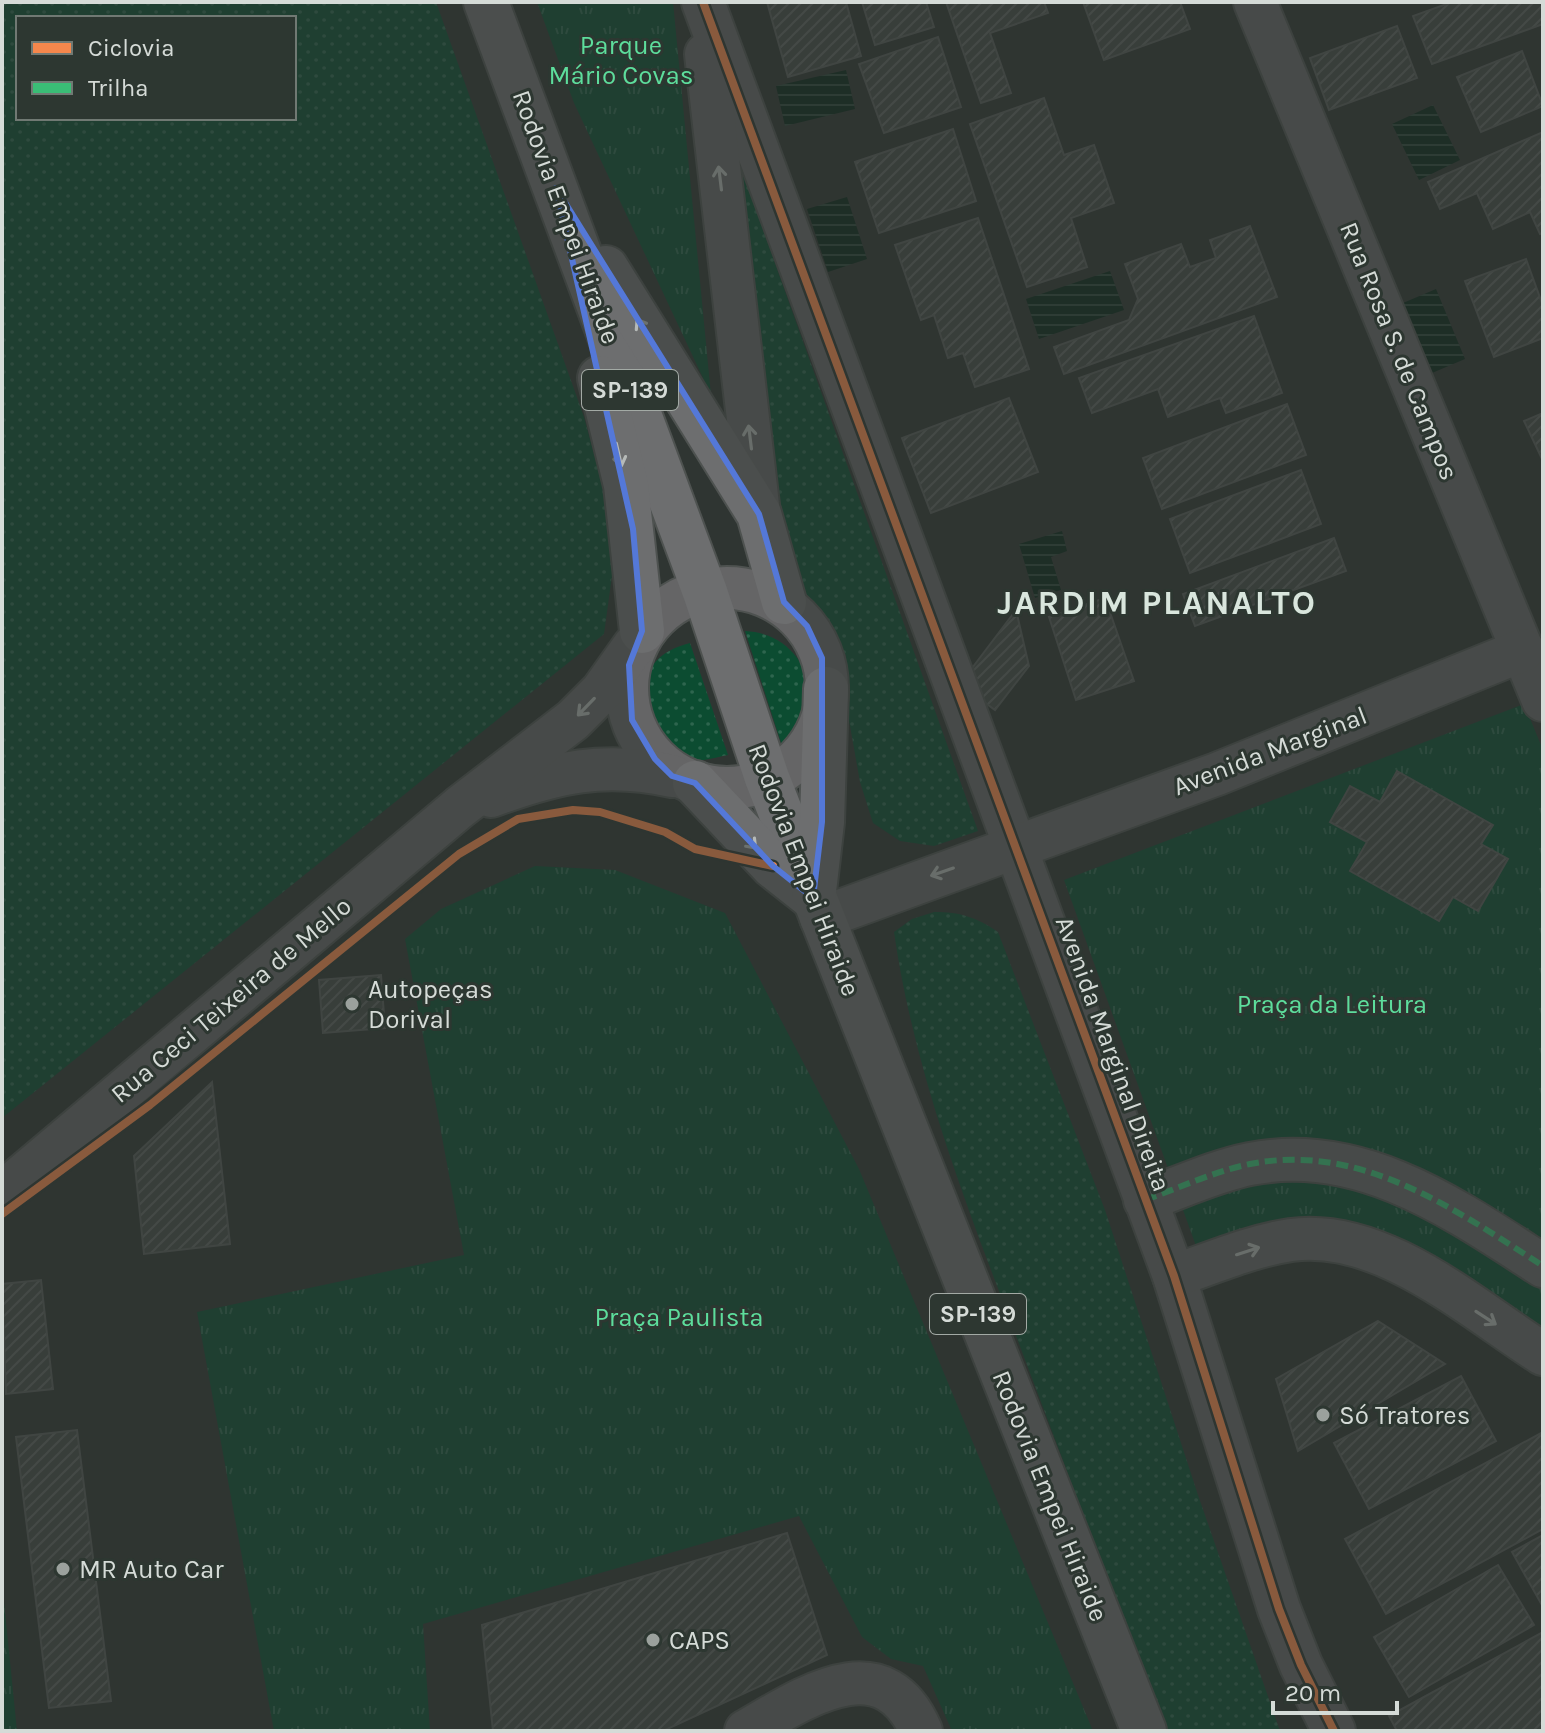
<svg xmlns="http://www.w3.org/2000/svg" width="1545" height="1733" font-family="Karla,sans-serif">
	<defs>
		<pattern id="grass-dots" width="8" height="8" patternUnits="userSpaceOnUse" patternTransform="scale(2)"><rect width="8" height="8" fill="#0c4c31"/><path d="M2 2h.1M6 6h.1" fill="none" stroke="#2e654e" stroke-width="1.8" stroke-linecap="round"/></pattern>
		<pattern id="park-tufts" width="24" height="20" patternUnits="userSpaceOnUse" patternTransform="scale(2)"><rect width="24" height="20" fill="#0c4c31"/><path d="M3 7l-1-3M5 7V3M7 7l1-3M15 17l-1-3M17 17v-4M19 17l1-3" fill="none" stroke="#2e654e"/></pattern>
		<pattern id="water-rules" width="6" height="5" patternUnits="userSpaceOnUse" patternTransform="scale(2)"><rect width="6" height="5" fill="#0a2619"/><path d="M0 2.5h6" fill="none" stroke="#2d453a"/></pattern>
		<pattern id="building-hatch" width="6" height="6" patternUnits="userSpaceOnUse" patternTransform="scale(2)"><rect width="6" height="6" fill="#444946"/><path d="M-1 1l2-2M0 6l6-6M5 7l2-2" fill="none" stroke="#5e6360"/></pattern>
	</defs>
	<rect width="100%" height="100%" fill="#2f3532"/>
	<!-- grass -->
	<g fill="url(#grass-dots)" fill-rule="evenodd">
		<path d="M 2,2 L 436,2 L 584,417 L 617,539 L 604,634 L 2,1118 ZM 18,18 L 294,18 L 294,118 L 18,118 Z"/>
		<path d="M 736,154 L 978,831 L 934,846 L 900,841 L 873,823 L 860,782 L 847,709 L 846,656 L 826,616 L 802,591 L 778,512 Z"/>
		<path d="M 745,631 C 809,634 833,711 783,749 Z"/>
		<path d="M 690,643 L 728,755 C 713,758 699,763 684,759 C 647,749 630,695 653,665 C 662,652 676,647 690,643 Z"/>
		<path d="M 934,912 C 960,912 976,917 998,932 L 1105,1210 L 1198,1495 L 1280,1731 L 1165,1731 C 1115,1598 1065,1466 1015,1333 C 965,1202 914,1071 894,932 L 912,919 Z"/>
	</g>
	<!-- park -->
	<g fill="url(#park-tufts)">
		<path d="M 537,2 L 673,2 L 711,395 L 574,103 Z"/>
		<path d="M 1524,704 L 1543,750 L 1543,1342 L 1417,1253 L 1200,1257 L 1064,880 Z"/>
		<path d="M 535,866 L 615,870 L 725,913 L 859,1169 L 1093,1731 L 952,1731 L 923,1666 L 891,1659 L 862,1637 L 799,1516 L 423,1624 L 430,1731 L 274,1731 L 197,1312 L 464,1255 L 405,939 L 441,909 Z"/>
		<path d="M 2,1582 L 17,1731 L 2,1731 Z"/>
	</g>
	<!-- water -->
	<g fill="url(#water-rules)">
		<path d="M 846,70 L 855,109 L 785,126 L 776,86 Z"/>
		<path d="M 1433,105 L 1460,160 L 1419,180 L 1392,124 Z"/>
		<path d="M 847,197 L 867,259 L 828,272 L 807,209 Z"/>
		<path d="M 1110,271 L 1124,310 L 1039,339 L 1026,299 Z"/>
		<path d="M 1436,289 L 1465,359 L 1432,373 L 1403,303 Z"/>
		<path d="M 1062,531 L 1067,551 L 1051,557 L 1061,590 L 1035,598 L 1019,544 Z"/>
	</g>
	<!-- building -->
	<g fill="url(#building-hatch)" stroke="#555a57" stroke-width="2">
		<path d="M 767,2 L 846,2 L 861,56 L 788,77 Z"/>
		<path d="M 862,2 L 926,2 L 934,27 L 875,45 Z"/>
		<path d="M 946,2 L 1044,2 L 1048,13 L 990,33 L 1011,93 L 981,103 Z"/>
		<path d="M 1083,2 L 1180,2 L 1190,29 L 1104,60 Z"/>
		<path d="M 1452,2 L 1543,2 L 1543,24 L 1432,64 L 1413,16 Z"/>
		<path d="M 1397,26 L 1417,78 L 1329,110 L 1310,58 Z"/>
		<path d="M 938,37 L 961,107 L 884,133 L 859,64 Z"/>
		<path d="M 1522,51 L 1543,106 L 1481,132 L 1457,77 Z"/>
		<path d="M 1044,98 L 1064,155 L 1094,145 L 1114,203 L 1071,218 L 1087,267 L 1027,287 L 970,124 Z"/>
		<path d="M 953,129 L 976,201 L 879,233 L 855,162 Z"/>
		<path d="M 1543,132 L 1543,233 L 1540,234 L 1530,212 L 1493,229 L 1477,193 L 1440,209 L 1428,182 Z"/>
		<path d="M 978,218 L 1029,369 L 975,387 L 963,353 L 948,358 L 934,315 L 921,320 L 895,245 Z"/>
		<path d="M 1250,226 L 1277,297 L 1064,374 L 1054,347 L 1129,320 L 1138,299 L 1125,264 L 1181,244 L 1190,267 L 1216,258 L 1210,240 Z"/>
		<path d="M 1526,259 L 1543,306 L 1543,338 L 1494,357 L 1465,281 Z"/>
		<path d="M 1254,316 L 1282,393 L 1226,413 L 1220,398 L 1168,417 L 1158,389 L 1092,413 L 1079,378 Z"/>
		<path d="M 1009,398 L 1038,472 L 931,513 L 902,438 Z"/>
		<path d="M 1287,404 L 1306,455 L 1162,509 L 1143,458 Z"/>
		<path d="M 1543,413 L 1543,461 L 1524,421 Z"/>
		<path d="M 1301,470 L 1321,524 L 1190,573 L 1170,519 Z"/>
		<path d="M 1334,538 L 1346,571 L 1195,626 L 1183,594 Z"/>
		<path d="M 1105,598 L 1134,681 L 1076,700 L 1049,617 Z"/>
		<path d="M 1016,610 L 1029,666 L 995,710 L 960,684 Z"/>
		<path d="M 1397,771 L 1493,825 L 1481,844 L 1508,859 L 1478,911 L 1453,897 L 1439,921 L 1350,871 L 1367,842 L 1330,822 L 1350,786 L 1380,802 Z"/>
		<path d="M 381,975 L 385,1028 L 323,1033 L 319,980 Z"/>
		<path d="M 212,1082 L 230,1244 L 144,1254 L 134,1156 Z"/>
		<path d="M 41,1280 L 53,1389 L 6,1394 L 2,1284 Z"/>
		<path d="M 1378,1321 L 1445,1364 L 1298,1451 L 1276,1379 Z"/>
		<path d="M 1461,1376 L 1496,1441 L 1369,1509 L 1334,1443 Z"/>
		<path d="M 77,1430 L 111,1701 L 49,1708 L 16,1437 Z"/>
		<path d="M 1543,1432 L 1543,1529 L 1386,1614 L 1345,1539 Z"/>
		<path d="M 787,1533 L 827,1655 L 663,1731 L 493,1731 L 482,1625 Z"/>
		<path d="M 1543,1535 L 1543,1607 L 1512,1552 Z"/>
		<path d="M 1498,1565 L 1534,1625 L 1409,1697 L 1374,1637 Z"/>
		<path d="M 1543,1632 L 1543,1731 L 1397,1731 L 1389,1716 Z"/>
	</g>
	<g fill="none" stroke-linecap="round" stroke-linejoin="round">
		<!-- street casing -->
		<g stroke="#4e5250" stroke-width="46">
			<g id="street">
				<path d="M 703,2 L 1174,1276 L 1279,1609 L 1301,1665 L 1334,1731"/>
				<path d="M 1255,2 L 1543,700"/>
				<path d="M 706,54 L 759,514"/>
				<circle cx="727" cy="688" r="100"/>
				<path d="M 491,796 C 556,772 604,761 672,776"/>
				<path d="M 821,918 L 1217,774 L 1523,650"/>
				<path d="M 2,1193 L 460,807 L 573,720 L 602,691 L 634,646"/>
				<path d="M 1145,1200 C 1179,1188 1215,1171 1250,1164 C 1361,1142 1456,1210 1543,1266"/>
				<path d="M 1174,1276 C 1212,1263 1251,1246 1291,1240 C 1381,1227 1472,1309 1543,1354"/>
				<path d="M 746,1731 C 802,1699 883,1642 921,1731"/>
			</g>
		</g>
		<!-- primary casing -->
		<g stroke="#4e5250" stroke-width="48">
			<g id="primary">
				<path d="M 486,2 L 705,592 L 767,778 L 1144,1731"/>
				<path d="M 606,268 L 759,514 L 784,602"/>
				<path d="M 600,378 L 626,485 L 642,631"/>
				<path d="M 695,783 L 773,866 L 811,896"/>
				<path d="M 814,891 L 822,822 L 826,689"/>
			</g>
		</g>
		<!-- street -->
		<use href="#street" stroke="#656566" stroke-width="42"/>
		<!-- primary -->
		<use href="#primary" stroke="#6d6e6f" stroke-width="44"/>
		<!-- quiet -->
		<path stroke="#3abd76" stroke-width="6" stroke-dasharray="12 6" stroke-linecap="butt" d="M 1145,1200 C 1179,1188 1215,1171 1250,1164 C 1361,1142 1456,1210 1543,1266"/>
		<!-- cycleway casing -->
		<g stroke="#2d3731" stroke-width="13">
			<g id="cycleway">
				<path d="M 703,2 L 1174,1276 L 1279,1609 L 1301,1665 L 1334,1731"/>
				<path d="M 2,1214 L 150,1105 L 459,854 L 518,819 L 573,810 L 600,812 L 665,832 L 695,849 L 773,866"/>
			</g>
		</g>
		<!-- cycleway -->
		<use href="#cycleway" stroke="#f5874c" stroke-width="8"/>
	</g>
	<!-- one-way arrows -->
	<defs><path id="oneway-shaft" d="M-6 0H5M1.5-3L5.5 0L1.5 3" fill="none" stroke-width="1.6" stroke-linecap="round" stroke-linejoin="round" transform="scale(2)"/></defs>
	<g stroke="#aeb2af">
		<use href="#oneway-shaft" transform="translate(720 178) rotate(-97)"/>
		<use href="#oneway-shaft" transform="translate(750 437) rotate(-97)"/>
		<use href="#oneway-shaft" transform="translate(586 707) rotate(134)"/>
		<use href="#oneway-shaft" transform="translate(942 872) rotate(161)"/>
		<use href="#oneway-shaft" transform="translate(1248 1251) rotate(-18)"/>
		<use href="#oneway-shaft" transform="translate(1486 1318) rotate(33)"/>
	</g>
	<g stroke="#b6bab8">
		<use href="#oneway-shaft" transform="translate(643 329) rotate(-122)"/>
		<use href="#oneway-shaft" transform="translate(619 455) rotate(77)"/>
		<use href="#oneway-shaft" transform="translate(748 840) rotate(47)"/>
	</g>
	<!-- marked area -->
	<path d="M0 0H1545V1733H0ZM 556,188 L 759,514 L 784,602 L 807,626 L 822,658 L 822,822 L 813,898 L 773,866 L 695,783 L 672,776 L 655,759 L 632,720 L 629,665 L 642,631 L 633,529 Z" fill="#2f3532" fill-opacity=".55" fill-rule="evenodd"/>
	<path fill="none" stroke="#5478d8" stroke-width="6" stroke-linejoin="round" d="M 556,188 L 759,514 L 784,602 L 807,626 L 822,658 L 822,822 L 813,898 L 773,866 L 695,783 L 672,776 L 655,759 L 632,720 L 629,665 L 642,631 L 633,529 Z"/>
	<!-- markers -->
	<g fill="#9ba19d" stroke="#2d3731" stroke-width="3">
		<circle cx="352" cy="1004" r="8"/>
		<circle cx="1323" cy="1415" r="8"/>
		<circle cx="63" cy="1569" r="8"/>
		<circle cx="653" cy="1640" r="8"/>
	</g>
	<g text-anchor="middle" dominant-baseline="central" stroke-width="6" stroke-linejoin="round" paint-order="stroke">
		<!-- shield labels -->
		<g fill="#2d3731" stroke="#a3aaa5" stroke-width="2">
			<rect x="582" y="370" width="96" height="40" rx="6"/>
			<rect x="930" y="1294" width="96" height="40" rx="6"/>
		</g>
		<g font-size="24" font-weight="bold" fill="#d5dbd7">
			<text x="630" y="390">SP-139</text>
			<text x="978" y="1314">SP-139</text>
		</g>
		<!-- park labels -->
		<g font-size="26" fill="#5ddd9c" stroke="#2d3731">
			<text x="621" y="45">Parque<tspan x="621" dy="30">Mário Covas</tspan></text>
			<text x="1332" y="1004">Praça da Leitura</text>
			<text x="679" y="1317">Praça Paulista</text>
		</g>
		<!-- street labels -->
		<g font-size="26" fill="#d5dbd7" stroke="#2d3731">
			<text transform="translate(566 217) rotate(70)">Rodovia Empei Hiraide</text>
			<text transform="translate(1399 351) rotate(68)">Rua Rosa S. de Campos</text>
			<text transform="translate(1270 751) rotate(-21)">Avenida Marginal</text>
			<text transform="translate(804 870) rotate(69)">Rodovia Empei Hiraide</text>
			<text transform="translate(231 1000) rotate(-40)">Rua Ceci Teixeira de Mello</text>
			<text transform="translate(1113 1054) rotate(70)">Avenida Marginal Direita</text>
			<text transform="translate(1050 1496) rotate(68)">Rodovia Empei Hiraide</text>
		</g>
		<!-- poi labels -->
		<g font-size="26" fill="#d5dbd7" stroke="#2d3731" text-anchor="start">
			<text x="368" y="989">Autopeças<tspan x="368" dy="30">Dorival</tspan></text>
			<text x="1339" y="1415">Só Tratores</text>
			<text x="79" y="1569">MR Auto Car</text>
			<text x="669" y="1640">CAPS</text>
		</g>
		<!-- district labels -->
		<g font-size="34" font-weight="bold" letter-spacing="2" fill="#d9e6dd" stroke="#2d3731">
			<text x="1157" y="603">JARDIM PLANALTO</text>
		</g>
	</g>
	<!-- border -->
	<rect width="1545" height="1733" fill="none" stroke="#d5dbd7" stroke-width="8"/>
	<!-- legend -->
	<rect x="16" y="16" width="280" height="104" fill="#2d3731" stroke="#707973" stroke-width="2"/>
	<rect x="32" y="42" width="40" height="12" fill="#f5874c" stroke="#707973" stroke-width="2"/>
	<text x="88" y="56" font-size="24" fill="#d5dbd7">Ciclovia</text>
	<rect x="32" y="82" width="40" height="12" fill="#3abd76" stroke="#707973" stroke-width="2"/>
	<text x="88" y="96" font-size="24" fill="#d5dbd7">Trilha</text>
	<!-- scale -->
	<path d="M1273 1701v12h124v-12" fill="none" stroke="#d5dbd7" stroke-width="4"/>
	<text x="1285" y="1701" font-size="24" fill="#d5dbd7" stroke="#2d3731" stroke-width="6" paint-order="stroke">20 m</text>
</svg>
